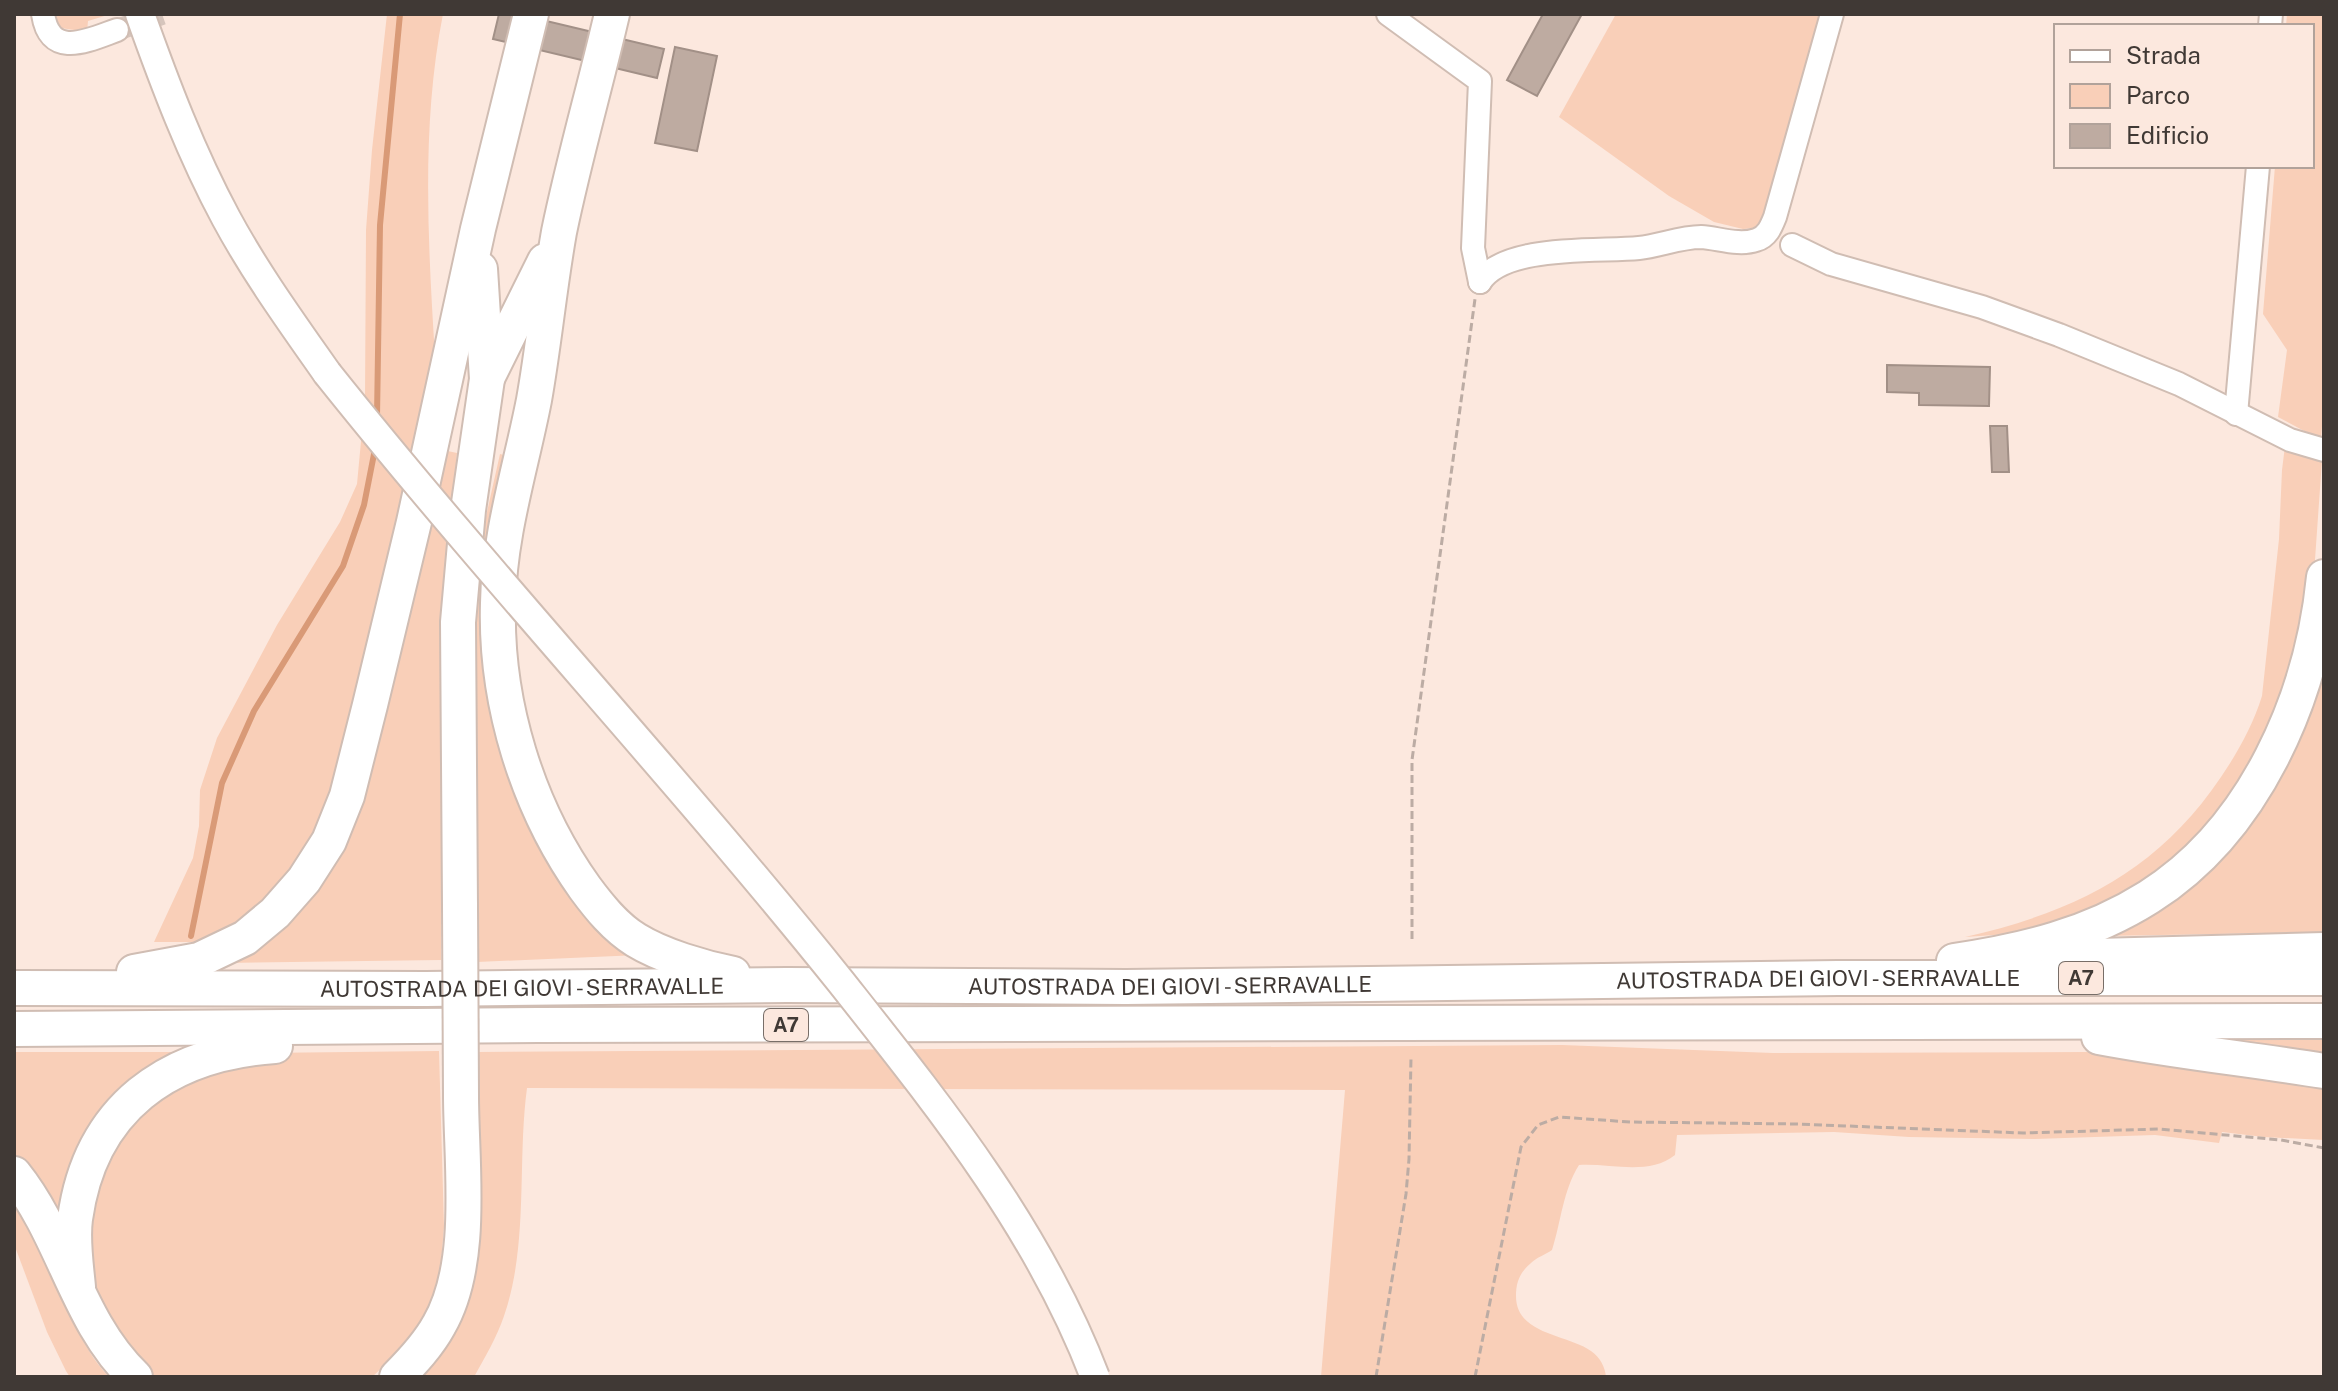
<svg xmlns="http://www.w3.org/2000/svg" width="2338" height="1391" font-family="'Public Sans',sans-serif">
	<rect width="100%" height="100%" fill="#fce8de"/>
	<!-- green -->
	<g fill="#f9cfb8">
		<path d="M 54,14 L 111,14 L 88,21 L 87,32 L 61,28 Z"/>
		<path d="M 387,14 L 443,14 C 421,125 428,243 435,356 L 328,825 L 246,924 L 205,942 L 154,942 L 193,858 L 199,826 L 200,790 L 217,738 L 277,625 L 340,522 L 357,484 L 365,399 L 366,230 L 372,150 Z"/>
		<path d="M 1616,14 L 1821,14 L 1764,219 L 1754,228 L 1743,229 L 1714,222 L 1669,196 L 1559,117 Z"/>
		<path d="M 2287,14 L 2324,14 L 2324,398 L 2321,440 L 2278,417 L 2287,350 L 2263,314 L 2275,166 L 2312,166 L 2312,26 L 2286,26 Z"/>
		<path d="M 2285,446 L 2322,460 L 2313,588 L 2275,732 L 2204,835 L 2147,883 L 2038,932 L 1965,937 C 2074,912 2157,872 2221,777 C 2238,752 2253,725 2262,696 L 2279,539 L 2282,470 Z"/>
		<path d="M 443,450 L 457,453 L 443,607 L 441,960 L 224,963 L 314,892 Z"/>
		<path d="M 500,454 L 514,458 L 512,762 L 639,955 L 477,962 L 474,570 Z"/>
		<path d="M 2324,657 L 2324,932 L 2101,936 L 2175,893 Z"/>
		<path d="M 2223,1040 L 2324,1040 L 2324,1058 Z"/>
		<path d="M 1562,1045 L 1773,1053 L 2088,1052 L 2172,1057 L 2324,1078 L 2324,1140 L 2264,1137 L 2222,1132 L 2219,1143 L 2155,1135 L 2035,1139 L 1909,1137 L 1834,1132 L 1677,1135 L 1675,1155 C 1649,1176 1610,1163 1579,1165 C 1563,1190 1561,1222 1552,1250 C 1545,1255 1537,1257 1531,1263 C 1520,1272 1516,1282 1516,1296 C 1516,1335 1567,1334 1591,1351 C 1600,1357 1605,1367 1606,1377 L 1321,1377 L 1345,1090 L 527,1088 C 517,1163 529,1243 504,1316 C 497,1337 485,1357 474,1377 L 417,1377 L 447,1339 L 477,1052 Z"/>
		<path d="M 439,1051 L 444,1227 L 440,1275 L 427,1310 L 401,1350 L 372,1377 L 157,1377 L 141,1367 L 96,1299 L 87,1253 L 89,1208 L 124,1123 L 167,1087 L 260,1053 Z"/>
		<path d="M 14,1052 L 177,1052 L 147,1073 L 65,1232 L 14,1155 Z"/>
		<path d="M 14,1199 C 26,1222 39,1244 50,1266 C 70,1306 77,1343 109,1377 L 70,1377 L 66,1371 L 47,1332 L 14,1244 Z"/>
	</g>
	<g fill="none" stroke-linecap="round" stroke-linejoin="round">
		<!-- stream -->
		<g stroke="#d99a77" stroke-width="6">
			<path d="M 377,417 L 380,225 L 400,14"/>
			<path d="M 191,936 L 222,783 L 254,711 L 343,566 L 364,505 L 375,449"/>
		</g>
	</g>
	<!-- building -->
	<g fill="#beaba1" stroke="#a29087" stroke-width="2">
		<path d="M 499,14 L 517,14 L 664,49 L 657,78 L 493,39 Z"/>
		<path d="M 1543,14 L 1582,14 L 1537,96 L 1507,80 Z"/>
		<path d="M 675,47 L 717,56 L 697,151 L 655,143 Z"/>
		<path d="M 1887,365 L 1990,367 L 1989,406 L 1919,405 L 1919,393 L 1887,392 Z"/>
		<path d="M 1990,426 L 2007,426 L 2009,472 L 1992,472 Z"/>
	</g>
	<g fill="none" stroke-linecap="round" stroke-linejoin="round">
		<!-- minor-tunnel -->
		<path stroke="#d6c5bc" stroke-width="22" stroke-dasharray="22 11" stroke-linecap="butt" d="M 117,30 L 162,14"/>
		<!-- minor casing -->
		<g stroke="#d0bdb3" stroke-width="26">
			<g id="minor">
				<path d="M 43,14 C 50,60 89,40 117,30"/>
				<path d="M 1388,14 L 1480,81 L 1473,248 L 1480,282"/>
				<path d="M 2270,26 L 2271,14"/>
				<path d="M 1792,245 L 1831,264 L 1982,307 L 2059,335 L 2179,384 L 2290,440 L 2324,450"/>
				<path d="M 1480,282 C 1504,244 1598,252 1639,248 C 1659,246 1680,237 1701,237 C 1718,238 1739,246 1756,240 C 1767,237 1771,227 1775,217 L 1832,14"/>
				<path d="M 2236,414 L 2258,166"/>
			</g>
		</g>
		<!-- major casing -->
		<g stroke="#d0bdb3" stroke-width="32">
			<path id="major" d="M 140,14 C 165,84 191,153 226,218 C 255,272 292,323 327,373"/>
		</g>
		<!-- highway casing -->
		<g stroke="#d0bdb3" stroke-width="38">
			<g id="highway">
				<path d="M 612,14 C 595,87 574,159 559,232 C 549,288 544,344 534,400 C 521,467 499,534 498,603 C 495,702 527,807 585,888 C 599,907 615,927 636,940 C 662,956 703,968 733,974"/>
				<path d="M 487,378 L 545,261"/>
				<path d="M 460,906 L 458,622 L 468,510 L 487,379 L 480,269"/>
				<path d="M 2058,957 L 2324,950"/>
				<path d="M 1954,961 C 2023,951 2089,935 2149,897 C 2255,830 2312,698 2324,577"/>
				<path d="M 134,972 L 199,960 L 245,938 L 275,913 L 304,880 L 329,841 L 347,796 L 370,705 L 414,522 L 478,229 L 531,14"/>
				<path id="s1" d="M 14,988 L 426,989 L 787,985 L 1126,987 L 1838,978 L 2324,978"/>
				<path d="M 14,1029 L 538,1025 L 2324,1021"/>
				<path d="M 2099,1037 C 2173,1051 2249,1059 2324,1071"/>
				<path d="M 14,1174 C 64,1236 77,1322 135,1377"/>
				<path d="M 78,1287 C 76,1265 72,1241 75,1219 C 90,1108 168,1053 275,1046"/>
				<path d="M 397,1377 C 413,1361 428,1345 439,1325 C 475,1263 461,1164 461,1095"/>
			</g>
		</g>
		<!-- path -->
		<g stroke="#bcaca4" stroke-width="3" stroke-dasharray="8 4" stroke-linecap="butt">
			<path d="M 1412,939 L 1412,760 L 1475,299"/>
			<path d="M 1376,1377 L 1406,1194 L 1409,1159 L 1411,1057"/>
			<path d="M 1475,1377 L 1521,1147 L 1538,1125 L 1559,1117 L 1630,1122 L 1797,1124 L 2023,1133 L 2159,1129 L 2281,1140 L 2324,1148"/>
		</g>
		<!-- minor -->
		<use href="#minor" stroke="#fff" stroke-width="22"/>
		<!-- major -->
		<use href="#major" stroke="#fff" stroke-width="28"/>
		<!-- highway -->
		<use href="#highway" stroke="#fff" stroke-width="34"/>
		<!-- major-bridge casing -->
		<g stroke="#d0bdb3" stroke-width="32" stroke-linecap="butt">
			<path id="major-bridge" d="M 327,373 C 493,581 675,775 841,982 C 939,1106 1038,1228 1095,1377"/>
		</g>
		<!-- highway-bridge casing -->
		<g stroke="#d0bdb3" stroke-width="38" stroke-linecap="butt">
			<path id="highway-bridge" d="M 460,906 L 461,1095"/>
		</g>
		<!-- major-bridge -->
		<use href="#major-bridge" stroke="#fff" stroke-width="28"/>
		<!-- highway-bridge -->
		<use href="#highway-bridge" stroke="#fff" stroke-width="34"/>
	</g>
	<g text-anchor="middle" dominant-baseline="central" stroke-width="6" stroke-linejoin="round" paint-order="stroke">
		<!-- shield labels -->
		<g fill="#fce8de" stroke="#786e68" stroke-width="2">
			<rect x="2059" y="962" width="44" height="32" rx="6"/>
			<rect x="764" y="1009" width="44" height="32" rx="6"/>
		</g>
		<g font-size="20" font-weight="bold" fill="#403935">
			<text x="2081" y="978">A7</text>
			<text x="786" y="1025">A7</text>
		</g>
		<!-- street labels -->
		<g font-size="22" fill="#403935" stroke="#fce8de">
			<text stroke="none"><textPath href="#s1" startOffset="1804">AUTOSTRADA DEI GIOVI - SERRAVALLE</textPath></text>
			<text stroke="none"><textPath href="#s1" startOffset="1156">AUTOSTRADA DEI GIOVI - SERRAVALLE</textPath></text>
			<text stroke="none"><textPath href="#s1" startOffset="508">AUTOSTRADA DEI GIOVI - SERRAVALLE</textPath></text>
		</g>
	</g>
	<!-- border -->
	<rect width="2338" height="1391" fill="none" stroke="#403935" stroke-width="32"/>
	<!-- legend -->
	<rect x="2054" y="24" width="260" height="144" fill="#fce8de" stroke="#b1a29a" stroke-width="2"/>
	<rect x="2070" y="50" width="40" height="12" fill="#ffffff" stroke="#b1a29a" stroke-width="2"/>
	<text x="2126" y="64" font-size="24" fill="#403935">Strada</text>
	<rect x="2070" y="84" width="40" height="24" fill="#f9cfb8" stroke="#b1a29a" stroke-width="2"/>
	<text x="2126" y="104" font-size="24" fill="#403935">Parco</text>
	<rect x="2070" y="124" width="40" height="24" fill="#beaba1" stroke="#b1a29a" stroke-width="2"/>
	<text x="2126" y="144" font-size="24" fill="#403935">Edificio</text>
</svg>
